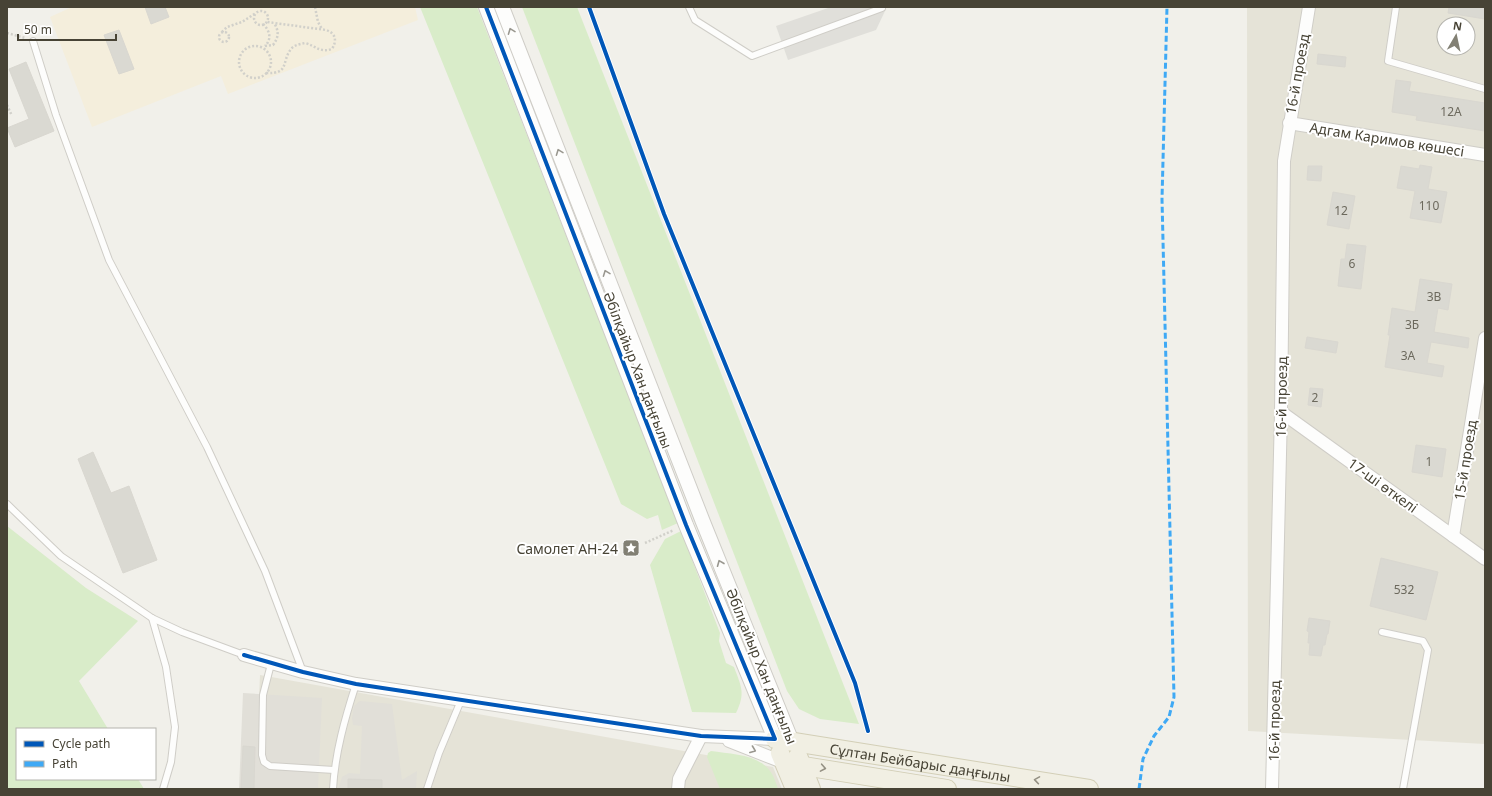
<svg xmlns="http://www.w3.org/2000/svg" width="1492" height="796" font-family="'Noto Sans',sans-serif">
	<rect width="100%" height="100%" fill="#f1f0ea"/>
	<!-- residential -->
	<g fill="#e5e3d7" fill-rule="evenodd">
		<path d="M 1247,7 L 1485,7 L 1485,744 L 1248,731 ZM 1444,24 L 1468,24 L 1468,48 L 1444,48 Z"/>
		<path d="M 260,675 L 773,767 L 782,789 L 255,789 Z"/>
	</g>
	<!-- commercial -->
	<path fill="#f4eedc" d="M 72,7 L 415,7 L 418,20 L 228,94 L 221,76 L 92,127 L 50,17 Z"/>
	<!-- industrial -->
	<g fill="#e1dfd8">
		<path d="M 243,693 L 322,698 L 318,789 L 239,789 Z"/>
		<path d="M 360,701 L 392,704 L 402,780 L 417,771 L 416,789 L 338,789 L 342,777 L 349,773 L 360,774 L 362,726 L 353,725 L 352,718 L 354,706 Z"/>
	</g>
	<!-- green -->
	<g fill="#d9ecc9">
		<path d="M 420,7 L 477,7 L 678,523 L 662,530 L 658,515 L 647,519 L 621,504 Z"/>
		<path d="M 522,7 L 577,7 L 859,724 L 820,719 L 799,709 L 787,691 Z"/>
		<path d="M 7,526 L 86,588 L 138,621 L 79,681 L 108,729 L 17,729 L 17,779 L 138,779 L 144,789 L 7,789 Z"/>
		<path d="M 681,531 L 720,633 L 719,641 L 726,663 L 734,667 C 741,686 746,693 736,713 L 692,712 L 650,565 L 665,539 Z"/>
		<path d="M 711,751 C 730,754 758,754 770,771 C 774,776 776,783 778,789 L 720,789 L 707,757 L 708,753 Z"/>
	</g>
	<!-- parking -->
	<path fill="#e0dfda" d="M 831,7 L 884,7 L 885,11 L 876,30 L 788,60 L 776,26 Z"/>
	<!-- building -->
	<g fill="#dad9d2" stroke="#d9d7d0">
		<path d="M 145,7 L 165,7 L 169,17 L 151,24 Z"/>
		<path d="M 1449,7 L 1485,7 L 1485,19 L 1448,13 Z"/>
		<path d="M 119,30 L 134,69 L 119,74 L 104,35 Z"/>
		<path d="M 1318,54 L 1346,57 L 1345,67 L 1317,64 Z"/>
		<path d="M 26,62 L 54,131 L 15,147 L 7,128 L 29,119 L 9,69 Z"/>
		<path d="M 1396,80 L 1411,82 L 1409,91 L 1485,103 L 1485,131 L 1416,120 L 1417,116 L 1392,112 Z"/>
		<path d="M 1420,165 L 1432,167 L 1428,189 L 1447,192 L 1441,223 L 1410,218 L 1415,191 L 1397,188 L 1401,166 L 1419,169 Z"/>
		<path d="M 1308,166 L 1322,166 L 1321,181 L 1307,180 Z"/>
		<path d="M 1333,192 L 1355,196 L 1349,229 L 1327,225 Z"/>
		<path d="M 1347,244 L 1366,246 L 1361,289 L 1338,286 L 1341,259 L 1345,259 Z"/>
		<path d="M 1420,279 L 1452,284 L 1448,310 L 1438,308 L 1434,332 L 1469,338 L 1468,348 L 1431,342 L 1427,363 L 1444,366 L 1442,377 L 1385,367 L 1390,335 L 1388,335 L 1392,308 L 1415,312 Z"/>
		<path d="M 1307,337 L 1338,342 L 1336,353 L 1305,348 Z"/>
		<path d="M 1310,388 L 1323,389 L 1321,407 L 1308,405 Z"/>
		<path d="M 1416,445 L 1446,449 L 1442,477 L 1412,472 Z"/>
		<path d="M 93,452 L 111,493 L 129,486 L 157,560 L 123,573 L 78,459 Z"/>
		<path d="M 1381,558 L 1438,572 L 1426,620 L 1370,606 Z"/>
		<path d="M 1309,618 L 1330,621 L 1328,634 L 1327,634 L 1325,645 L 1323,645 L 1321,656 L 1309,655 L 1310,643 L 1308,643 L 1309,632 L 1307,631 Z"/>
		<path d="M 243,746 L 255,747 L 254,789 L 241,789 Z"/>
		<path d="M 348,779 L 382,780 L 382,789 L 348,789 Z"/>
	</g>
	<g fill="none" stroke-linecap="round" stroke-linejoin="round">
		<!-- service casing -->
		<g stroke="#cfcdc7" stroke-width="8">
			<g id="service">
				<path d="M 689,7 L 695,20 L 752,56 L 882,8"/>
				<path d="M 1396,7 L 1388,61 L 1485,89"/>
				<path d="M 33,41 L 56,115 L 109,260 L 207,447 L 265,571 L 303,672"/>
				<path d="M 7,504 L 61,556 L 152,618 L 182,632 L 244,655"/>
				<path d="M 152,618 L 166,667 L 175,727 L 171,762 L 163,789"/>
				<path d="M 1382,632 L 1423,641 L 1428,650 L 1403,789"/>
				<path d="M 271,664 L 263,695 L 262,755 L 264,762 L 270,766 L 334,770"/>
				<path d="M 333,789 C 335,753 345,718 356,684"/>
				<path d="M 427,789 L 439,753 L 462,698"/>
			</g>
		</g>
		<!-- minor casing -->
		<g stroke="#cfcdc7" stroke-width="14">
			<g id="minor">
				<path d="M 1289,123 L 1485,155"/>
				<path d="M 1281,412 L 1485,559"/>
				<path d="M 1453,536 L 1485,338"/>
				<path d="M 244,655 L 303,672 L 356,684 L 701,736 L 775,739"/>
				<path d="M 729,741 L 785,763"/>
				<path d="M 678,789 L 679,779 L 701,736"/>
				<path d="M 1272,789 L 1281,412 L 1284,161 L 1309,7"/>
			</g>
		</g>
		<!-- tertiary casing -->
		<g stroke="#cfcdc7" stroke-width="16">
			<g id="tertiary">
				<path d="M 486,7 L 686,525 L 775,739"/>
				<path d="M 502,7 L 703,522 L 792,742"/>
			</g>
		</g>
		<!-- primary casing -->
		<g stroke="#d3cfb7" stroke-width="20">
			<g id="primary">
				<path id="s1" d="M 775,739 L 1089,789"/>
				<path d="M 780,753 L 795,789"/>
				<path d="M 798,756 L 811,789"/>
				<path d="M 785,763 L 947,789"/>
			</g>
		</g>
		<!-- path -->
		<g stroke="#d1d0ca" stroke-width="2.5" stroke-dasharray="2 2" stroke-linecap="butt">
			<path d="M 315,7 L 318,22 L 322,29"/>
			<circle cx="261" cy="18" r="7"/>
			<path d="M 263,24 C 270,31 272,39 265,46"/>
			<circle cx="224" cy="37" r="5"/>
			<path d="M 222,32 L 227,27 L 242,22 L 256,13"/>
			<path d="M 7,33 L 25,38"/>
			<path d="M 265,46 L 273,45 C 279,37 279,31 274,23"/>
			<circle cx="255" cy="62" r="16"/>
			<path d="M 266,73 C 290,74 281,62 291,49 C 294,45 300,44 305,43 C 316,46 320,53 332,49 C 337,41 336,33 326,30 L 267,22"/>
			<path d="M 7,105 L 12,116"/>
			<path d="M 645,543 L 674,530"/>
		</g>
		<!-- service -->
		<use href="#service" stroke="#fdfdfc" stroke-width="6"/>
		<!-- minor -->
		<use href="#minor" stroke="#fdfdfc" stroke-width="12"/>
		<!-- tertiary -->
		<use href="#tertiary" stroke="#fdfdfc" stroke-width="14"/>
		<!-- primary -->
		<use href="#primary" stroke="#f1efe3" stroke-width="18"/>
		<!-- quiet -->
		<path stroke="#3fa9f5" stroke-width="3" stroke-dasharray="6 3" stroke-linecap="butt" d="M 1139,789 L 1143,759 L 1154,736 L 1169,717 L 1174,697 L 1162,199 L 1167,7"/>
		<!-- cycleway casing -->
		<g stroke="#fff" stroke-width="6">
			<g id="cycleway">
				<path d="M 589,7 L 664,214 L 855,683 L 868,731"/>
				<path d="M 244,655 L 303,672 L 356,684 L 701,736 L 775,739 L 686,525 L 486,7"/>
			</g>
		</g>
		<!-- cycleway -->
		<use href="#cycleway" stroke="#0057b8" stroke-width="4"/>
	</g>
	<!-- one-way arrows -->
	<defs><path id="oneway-chevron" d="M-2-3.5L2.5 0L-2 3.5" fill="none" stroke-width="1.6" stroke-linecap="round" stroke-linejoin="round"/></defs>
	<g stroke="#99978f">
		<use href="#oneway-chevron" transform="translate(511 31) rotate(-111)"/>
		<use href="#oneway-chevron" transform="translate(559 152) rotate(-111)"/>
		<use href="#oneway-chevron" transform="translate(606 273) rotate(-111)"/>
		<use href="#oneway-chevron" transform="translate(720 563) rotate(-112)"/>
		<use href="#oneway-chevron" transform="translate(753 750) rotate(21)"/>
	</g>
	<g stroke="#949083">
		<use href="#oneway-chevron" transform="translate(823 768) rotate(10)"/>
		<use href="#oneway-chevron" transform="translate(1037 780) rotate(-171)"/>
	</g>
	<!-- icons -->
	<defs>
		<g id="sight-square" transform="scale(0.9)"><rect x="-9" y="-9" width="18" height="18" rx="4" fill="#828074" stroke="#fff"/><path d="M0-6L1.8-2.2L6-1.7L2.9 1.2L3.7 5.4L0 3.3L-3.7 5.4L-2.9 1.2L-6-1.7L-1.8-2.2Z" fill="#fff"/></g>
	</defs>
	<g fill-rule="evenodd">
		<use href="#sight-square" x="631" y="548"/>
	</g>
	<g text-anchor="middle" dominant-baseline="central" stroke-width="4" stroke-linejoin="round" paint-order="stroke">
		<!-- number labels -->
		<g font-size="12" fill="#6c695d">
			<text x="1451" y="111">12А</text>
			<text x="1429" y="205">110</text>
			<text x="1341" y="210">12</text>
			<text x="1352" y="263">6</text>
			<text x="1434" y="296">3В</text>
			<text x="1412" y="324">3Б</text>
			<text x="1408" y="355">3А</text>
			<text x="1315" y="397">2</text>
			<text x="1429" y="461">1</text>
			<text x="1404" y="589">532</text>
		</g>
		<!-- street labels -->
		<g font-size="14" fill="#474335" stroke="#fff">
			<text transform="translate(1297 74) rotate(-80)">16-й проезд</text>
			<text transform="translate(1387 139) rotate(9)">Адгам Каримов көшесі</text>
			<text transform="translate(638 370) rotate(69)">Әбілқайыр Хан даңғылы</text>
			<text transform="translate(1281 397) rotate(-89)">16-й проезд</text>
			<text transform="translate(1465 460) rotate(-81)">15-й проезд</text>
			<text transform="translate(1383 485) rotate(36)">17-ші өткелі</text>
			<text transform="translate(762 666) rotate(68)">Әбілқайыр Хан даңғылы</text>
			<text transform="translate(1274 721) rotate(-89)">16-й проезд</text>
			<text stroke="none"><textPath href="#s1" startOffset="147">Сұлтан Бейбарыс даңғылы</textPath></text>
		</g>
		<!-- poi labels -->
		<g font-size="14" fill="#474335" stroke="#fff" text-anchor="end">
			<text x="618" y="548">Самолет АН-24</text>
		</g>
	</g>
	<!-- border -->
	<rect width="1492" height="796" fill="none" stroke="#474335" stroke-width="16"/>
	<!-- legend -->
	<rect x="16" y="728" width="140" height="52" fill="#ffffff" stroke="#b5b4ae"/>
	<rect x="24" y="741" width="20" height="6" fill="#0057b8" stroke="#b5b4ae"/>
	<text x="52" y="748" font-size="12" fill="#474335">Cycle path</text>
	<rect x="24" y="761" width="20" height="6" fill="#3fa9f5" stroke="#b5b4ae"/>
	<text x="52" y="768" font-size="12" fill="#474335">Path</text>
	<!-- north arrow -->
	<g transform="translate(1456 36) rotate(9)"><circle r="19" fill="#ffffff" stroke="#b5b4ae"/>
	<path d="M0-3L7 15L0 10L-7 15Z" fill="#828074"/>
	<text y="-6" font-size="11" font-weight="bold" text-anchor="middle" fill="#474335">N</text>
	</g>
	<!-- scale -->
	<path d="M18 34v6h98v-6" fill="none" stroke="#474335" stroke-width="2"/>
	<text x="24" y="34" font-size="12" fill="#474335" stroke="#ffffff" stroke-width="3" paint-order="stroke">50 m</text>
</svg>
